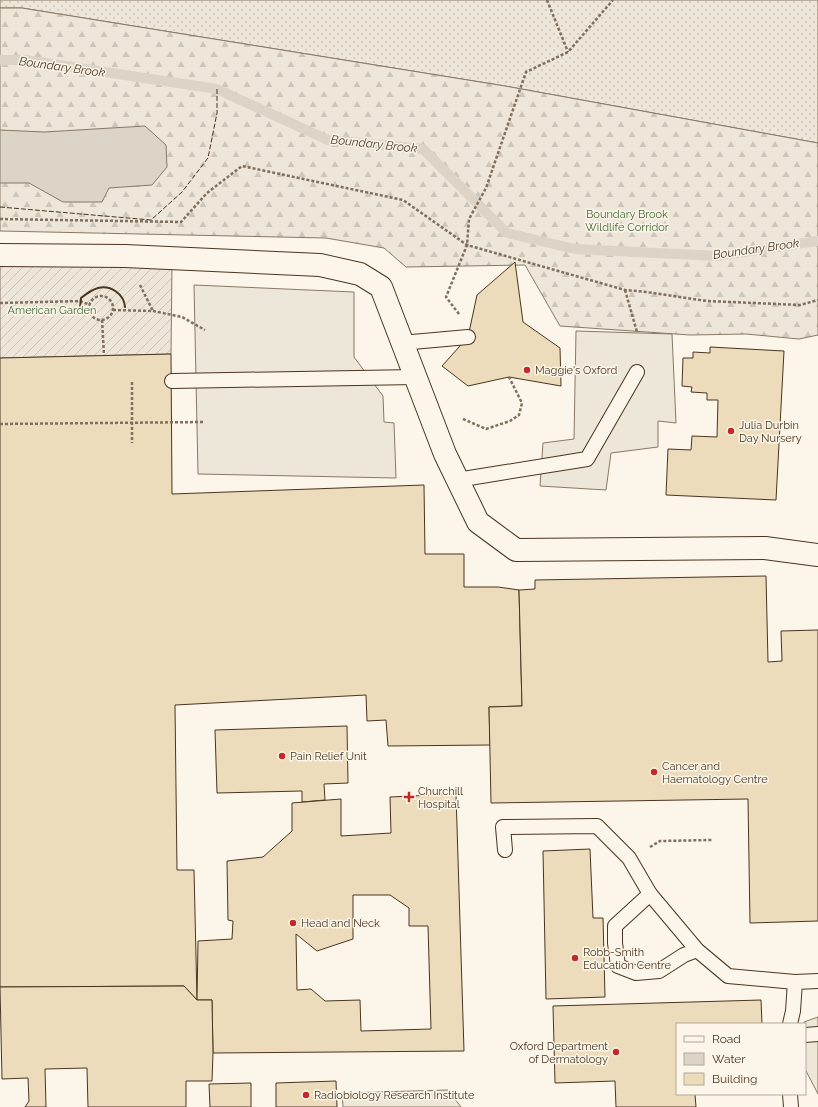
<svg xmlns="http://www.w3.org/2000/svg" width="818" height="1107" font-family="Raleway,sans-serif">
	<defs>
		<pattern id="grass-dots" width="8" height="8" patternUnits="userSpaceOnUse"><rect width="8" height="8" fill="#ede6d9"/><path d="M2 2h.1M6 6h.1" fill="none" stroke="#cdc6ba" stroke-width="1.8" stroke-linecap="round"/></pattern>
		<pattern id="forest-firs" width="22" height="20" patternUnits="userSpaceOnUse"><rect width="22" height="20" fill="#ede6d9"/><path d="M5 1l3.5 6h-7zM16 11l3.5 6h-7z" fill="#cdc6ba"/></pattern>
		<pattern id="garden-furrows" width="10" height="10" patternUnits="userSpaceOnUse"><rect width="10" height="10" fill="#ede6d9"/><path d="M-1 1l2-2M0 10L10 0M9 11l2-2" fill="none" stroke="#cdc6ba"/></pattern>
	</defs>
	<rect width="100%" height="100%" fill="#fbf6e9"/>
	<!-- grass -->
	<path fill="url(#grass-dots)" stroke="#887966" d="M 0,0 L 818,0 L 818,143 L 505,86 L 22,8 L 0,8 Z"/>
	<!-- forest -->
	<path fill="url(#forest-firs)" stroke="#887966" d="M 0,8 L 22,8 L 505,86 L 818,143 L 818,335 L 799,339 L 746,334 L 690,335 L 560,326 L 525,265 L 406,267 L 384,248 L 326,238 L 0,231 Z"/>
	<!-- garden -->
	<path fill="url(#garden-furrows)" stroke="#887966" d="M 0,263 L 172,263 L 171,354 L 0,358 Z"/>
	<!-- parking -->
	<g fill="#ede7d9" stroke="#887966">
		<path d="M 194,285 L 354,292 L 354,357 L 383,396 L 384,422 L 394,423 L 396,478 L 198,474 Z"/>
		<path d="M 576,331 L 672,334 L 676,423 L 658,421 L 658,447 L 611,453 L 606,490 L 540,486 L 543,443 L 574,439 Z"/>
		<path d="M 818,1017 L 818,1094 L 805,1069 L 804,1022 Z"/>
		<path d="M 448,1090 L 461,1107 L 343,1107 L 342,1093 Z"/>
	</g>
	<!-- water -->
	<path fill="#dcd4c6" stroke="#887966" d="M 145,126 L 166,145 L 167,167 L 152,185 L 109,188 L 102,202 L 63,202 L 29,183 L 0,183 L 0,130 L 44,132 Z"/>
	<g fill="none" stroke-linecap="round" stroke-linejoin="round">
		<!-- stream -->
		<path stroke="#dcd4c6" stroke-width="10" d="M 0,60 L 26,60 L 217,89 L 328,140 L 423,149 L 507,233 L 575,249 L 717,256 L 818,241"/>
	</g>
	<!-- building -->
	<g fill="#ecdcbc" stroke="#4a3520" fill-rule="evenodd">
		<path d="M 515,262 L 523,322 L 560,348 L 561,386 L 509,377 L 468,386 L 442,366 L 468,337 L 477,295 Z"/>
		<path d="M 710,347 L 784,351 L 776,500 L 666,495 L 668,449 L 691,450 L 692,436 L 717,437 L 718,400 L 707,400 L 707,393 L 691,392 L 692,387 L 682,386 L 683,358 L 693,358 L 693,352 L 710,353 Z"/>
		<path d="M 171,354 L 172,494 L 424,485 L 425,554 L 464,554 L 464,587 L 498,587 L 519,590 L 522,706 L 489,707 L 490,745 L 388,746 L 386,720 L 367,721 L 366,695 L 175,705 L 177,870 L 194,870 L 197,1000 L 184,986 L 0,987 L 0,358 Z"/>
		<path d="M 766,576 L 768,662 L 782,661 L 781,631 L 818,630 L 818,921 L 750,923 L 748,799 L 491,803 L 489,707 L 522,706 L 519,590 L 535,589 L 535,580 Z"/>
		<path d="M 347,726 L 348,783 L 324,784 L 325,800 L 302,802 L 302,791 L 217,793 L 215,730 Z"/>
		<path d="M 456,794 L 464,1051 L 213,1053 L 212,1000 L 197,1000 L 198,941 L 232,939 L 233,921 L 228,920 L 227,861 L 263,857 L 292,831 L 292,803 L 341,799 L 341,836 L 391,833 L 390,797 ZM 353,895 L 390,895 L 409,908 L 409,926 L 428,926 L 431,1029 L 361,1031 L 360,1000 L 325,1001 L 311,989 L 297,990 L 296,934 L 317,951 L 353,939 Z"/>
		<path d="M 590,849 L 593,918 L 603,918 L 605,997 L 546,999 L 543,851 Z"/>
		<path d="M 184,986 L 197,1000 L 212,1000 L 213,1053 L 212,1081 L 186,1081 L 186,1107 L 88,1107 L 87,1068 L 45,1069 L 46,1107 L 25,1107 L 29,1101 L 28,1078 L 2,1079 L 0,987 Z"/>
		<path d="M 761,1000 L 762,1024 L 677,1024 L 677,1094 L 695,1094 L 696,1107 L 616,1107 L 615,1081 L 555,1083 L 553,1006 Z"/>
		<path d="M 336,1081 L 337,1107 L 276,1107 L 276,1083 Z"/>
		<path d="M 251,1083 L 251,1107 L 210,1107 L 209,1084 Z"/>
	</g>
	<g fill="none" stroke-linecap="round" stroke-linejoin="round">
		<!-- lane casing -->
		<g stroke="#4a3520" stroke-width="16">
			<g id="lane">
				<path d="M 401,343 L 468,337"/>
				<path d="M 172,381 L 416,377"/>
				<path d="M 457,480 L 587,459 L 637,372"/>
				<path d="M 505,850 L 503,827 L 597,826 L 629,858 L 650,894"/>
				<path d="M 697,950 L 650,894 L 615,926 L 615,943 L 618,966 L 636,973 L 659,971 L 684,955 L 697,950 L 728,976 L 795,982"/>
				<path d="M 790,1024 L 793,1011 L 795,982 L 818,981"/>
				<path d="M 805,1035 L 818,1034"/>
				<path d="M 790,1094 L 791,1107"/>
			</g>
		</g>
		<!-- street casing -->
		<g stroke="#4a3520" stroke-width="24">
			<path id="street" d="M 0,255 L 125,256 L 320,265 L 360,274 L 381,287 L 445,454 L 478,522 L 516,550 L 765,548 L 818,555"/>
		</g>
		<!-- path -->
		<g stroke="#7f6f5c" stroke-width="2.5" stroke-dasharray="3 2" stroke-linecap="butt">
			<path d="M 547,0 L 568,52"/>
			<path d="M 0,219 L 181,222 L 207,193 L 242,166 L 403,200 L 467,245 L 625,290 L 646,292 L 707,301 L 800,305 L 818,300"/>
			<path d="M 140,285 L 153,311"/>
			<path d="M 625,290 L 637,332"/>
			<circle cx="101" cy="308" r="12"/>
			<path d="M 0,303 L 80,301 L 90,305"/>
			<path d="M 113,310 L 153,311 L 182,317 L 205,330"/>
			<path d="M 459,314 L 446,297 L 467,245 L 469,219 L 486,188 L 526,72 L 568,52 L 613,0"/>
			<path d="M 102,320 L 104,355"/>
			<path d="M 132,382 L 132,443"/>
			<path d="M 463,419 L 486,429 L 510,421 L 519,415 L 522,403 L 509,377"/>
			<path d="M 0,424 L 205,422"/>
			<path d="M 650,847 L 660,841 L 712,840"/>
		</g>
		<!-- lane -->
		<use href="#lane" stroke="#fbf6e9" stroke-width="14"/>
		<!-- street -->
		<use href="#street" stroke="#fbf6e9" stroke-width="22"/>
		<!-- fence -->
		<path stroke="#4a3520" stroke-width="1" stroke-dasharray="5 2" stroke-linecap="butt" d="M 0,207 L 151,220 L 182,192 L 208,158 L 217,113 L 217,89"/>
		<!-- wall -->
		<path stroke="#4a3520" stroke-width="2" d="M 80,308 L 81,298 C 86,294 91,290 98,288 C 111,285 124,294 125,307"/>
	</g>
	<!-- markers -->
	<g fill="#c62828" stroke="#fbf6e9" stroke-width="1.5">
		<circle cx="527" cy="370" r="4"/>
		<circle cx="731" cy="431" r="4"/>
		<circle cx="282" cy="756" r="4"/>
		<circle cx="654" cy="772" r="4"/>
		<path d="M407 791h4v4h4v4h-4v4h-4v-4h-4v-4h4z"/>
		<circle cx="293" cy="923" r="4"/>
		<circle cx="575" cy="958" r="4"/>
		<circle cx="616" cy="1052" r="4"/>
		<circle cx="306" cy="1095" r="4"/>
	</g>
	<g text-anchor="middle" dominant-baseline="central" stroke-width="3" stroke-linejoin="round" paint-order="stroke">
		<!-- park labels -->
		<g font-size="11" fill="#436837" stroke="#fbf6e9">
			<text x="627" y="214">Boundary Brook<tspan x="627" dy="13">Wildlife Corridor</tspan></text>
			<text x="52" y="310">American Garden</text>
		</g>
		<!-- poi labels -->
		<g font-size="11" fill="#4a3520" stroke="#fbf6e9" text-anchor="start">
			<text x="535" y="370">Maggie's Oxford</text>
			<text x="739" y="425">Julia Durbin<tspan x="739" dy="13">Day Nursery</tspan></text>
			<text x="290" y="756">Pain Relief Unit</text>
			<text x="662" y="766">Cancer and<tspan x="662" dy="13">Haematology Centre</tspan></text>
			<text x="418" y="791">Churchill<tspan x="418" dy="13">Hospital</tspan></text>
			<text x="301" y="923">Head and Neck</text>
			<text x="583" y="952">Robb-Smith<tspan x="583" dy="13">Education Centre</tspan></text>
			<text x="608" y="1046" text-anchor="end">Oxford Department<tspan x="608" dy="13">of Dermatology</tspan></text>
			<text x="314" y="1095">Radiobiology Research Institute</text>
		</g>
		<!-- water labels -->
		<g font-size="12" font-style="italic" fill="#4a3520" stroke="#fbf6e9">
			<text transform="translate(62 67) rotate(8)">Boundary Brook</text>
			<text transform="translate(374 144) rotate(6)">Boundary Brook</text>
			<text transform="translate(756 249) rotate(-8)">Boundary Brook</text>
		</g>
	</g>
	<!-- legend -->
	<rect x="676" y="1023" width="130" height="72" fill="#fbf6e9" stroke="#b4a999"/>
	<rect x="684" y="1036" width="20" height="6" fill="#fbf6e9" stroke="#b4a999"/>
	<text x="712" y="1043" font-size="12" fill="#4a3520">Road</text>
	<rect x="684" y="1053" width="20" height="12" fill="#dcd4c6" stroke="#b4a999"/>
	<text x="712" y="1063" font-size="12" fill="#4a3520">Water</text>
	<rect x="684" y="1073" width="20" height="12" fill="#ecdcbc" stroke="#b4a999"/>
	<text x="712" y="1083" font-size="12" fill="#4a3520">Building</text>
</svg>
